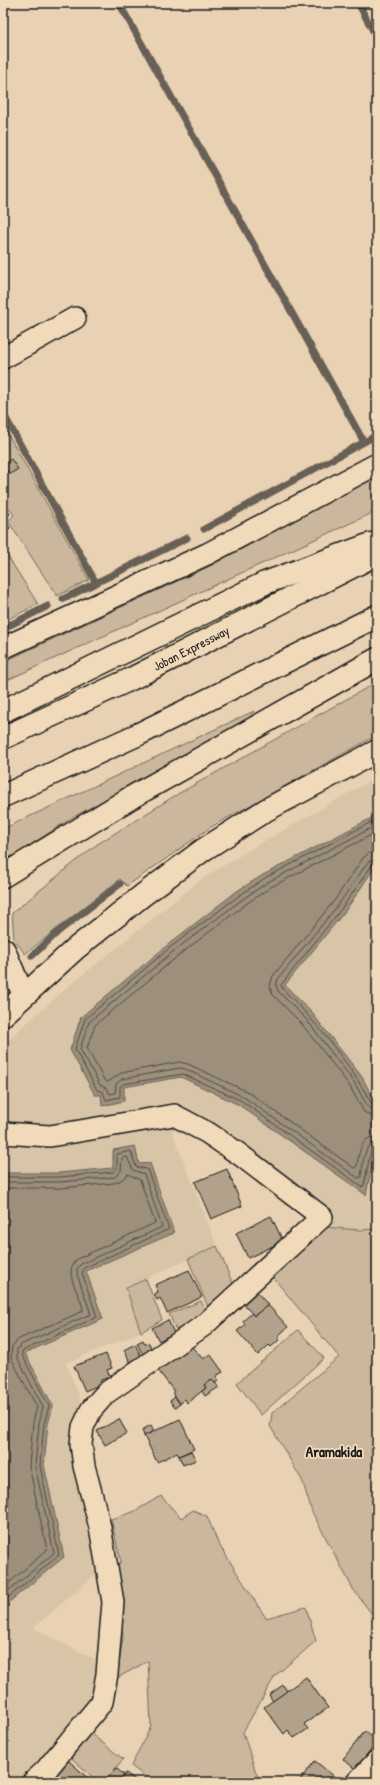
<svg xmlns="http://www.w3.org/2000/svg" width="380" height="1785" font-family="'Patrick Hand',sans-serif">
	<rect width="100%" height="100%" fill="#e8d2b3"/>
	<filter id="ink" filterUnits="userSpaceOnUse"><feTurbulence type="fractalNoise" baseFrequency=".025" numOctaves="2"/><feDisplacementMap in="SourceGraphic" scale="8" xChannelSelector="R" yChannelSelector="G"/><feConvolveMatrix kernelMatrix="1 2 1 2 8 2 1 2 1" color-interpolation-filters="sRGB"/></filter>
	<g filter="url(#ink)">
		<!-- built -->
		<path fill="#d8c4a7" d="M 377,777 L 377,1621 L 353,1589 L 312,1512 L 302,1480 L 270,1426 L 272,1413 L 339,1357 L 271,1275 L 323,1227 L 236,1161 L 227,1162 L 203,1143 L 171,1129 L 217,1246 L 126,1288 L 141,1332 L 66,1363 L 80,1398 L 79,1413 L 103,1568 L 33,1628 L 106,1665 L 103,1682 L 75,1721 L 21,1782 L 13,1782 L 3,1762 L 3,1046 L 21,1028 L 69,986 L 203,878 L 254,847 Z"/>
		<!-- green -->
		<g fill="#cab79d" stroke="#736a5c">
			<path d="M 3,425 L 89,580 L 57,596 L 8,521 L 14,515 L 3,499 Z"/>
			<path d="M 377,476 L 377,511 L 3,682 L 3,662 L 210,566 Z"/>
			<path d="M 3,549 L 38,604 L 3,622 Z"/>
			<path d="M 377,682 L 377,735 L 211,827 L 127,886 L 120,879 L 25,954 L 14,939 L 12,913 L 96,845 L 176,795 Z"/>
			<path d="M 254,711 L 249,719 L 70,819 L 3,863 L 3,829 Z"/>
			<path d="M 323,1227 L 359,1230 L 377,1229 L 377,1621 L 353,1589 L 312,1512 L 302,1480 L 270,1426 L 272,1413 L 339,1357 L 271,1275 Z"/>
			<path d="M 217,1246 L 233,1284 L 208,1307 L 188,1259 Z"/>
			<path d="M 146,1279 L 162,1320 L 141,1332 L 126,1288 Z"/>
			<path d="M 201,1301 L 206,1312 L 176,1330 L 169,1314 Z"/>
			<path d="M 298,1330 L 324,1358 L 261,1415 L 237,1383 Z"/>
			<path d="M 161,1496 L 181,1518 L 193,1510 L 207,1516 L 218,1543 L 266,1618 L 306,1607 L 316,1641 L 275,1676 L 243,1732 L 256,1773 L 263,1782 L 153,1782 L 131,1766 L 151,1726 L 148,1661 L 117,1678 L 123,1637 L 115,1566 L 121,1562 L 111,1519 L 133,1512 Z"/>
			<path d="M 86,1730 L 123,1759 L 105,1782 L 98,1782 L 67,1754 Z"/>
		</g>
		<!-- water -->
		<g fill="#9c8f7b" stroke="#696155">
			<path d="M 377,815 L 377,864 L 346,910 L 285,985 L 312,1013 L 362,1077 L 377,1105 L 377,1142 L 366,1195 L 239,1105 L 181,1077 L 124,1087 L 124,1101 L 102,1106 L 101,1095 L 95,1095 L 70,1050 L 81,1017 L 170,943 L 237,891 L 263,875 Z"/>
			<path d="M 135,1146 L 139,1164 L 150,1163 L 174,1233 L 86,1271 L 103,1319 L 25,1353 L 53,1406 L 48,1424 L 44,1465 L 64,1557 L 3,1607 L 3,1173 L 59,1173 L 113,1168 L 113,1150 Z"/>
		</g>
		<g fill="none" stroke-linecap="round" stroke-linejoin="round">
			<!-- shore -->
			<g stroke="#4f4a42" stroke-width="1">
				<path d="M 377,819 L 265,878 L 240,895 L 172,946 L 85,1019 L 75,1049 L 97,1090 L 103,1092 L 106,1100 L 120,1097 L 120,1087 L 123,1084 L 183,1074 L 242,1101 L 362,1187 L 364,1185 L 371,1150 L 377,1147"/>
				<path d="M 377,825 L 268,882 L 243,899 L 175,950 L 89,1022 L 80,1049 L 100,1085 L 106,1088 L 110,1094 L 115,1093 L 116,1084 L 122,1079 L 179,1068 L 185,1069 L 244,1097 L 358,1178 L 361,1177 C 363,1165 363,1143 377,1142"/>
				<path d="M 377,832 L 271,887 L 246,904 L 179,955 L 95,1025 L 87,1048 L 104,1080 L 108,1082 L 121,1073 L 179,1062 L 188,1064 L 248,1092 L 354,1168 L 357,1166 C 359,1153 360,1137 377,1136"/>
				<path d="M 377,852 L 369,853 L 363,858 L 334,901 L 273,976 L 270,986 L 273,995 L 301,1023 L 349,1085 L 364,1112 L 371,1116 L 377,1117"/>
				<path d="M 377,858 L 368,862 L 338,905 L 278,979 L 276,985 L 278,991 L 306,1019 L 354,1082 L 368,1107 L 377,1111"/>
				<path d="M 377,863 L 372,865 L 342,908 L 281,985 L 282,988 C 317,1023 348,1061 372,1104 L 377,1106"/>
				<path d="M 3,1177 L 60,1177 L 113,1172 L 117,1168 L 117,1154 L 131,1151 L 136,1167 L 147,1169 L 169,1229 L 84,1268 L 82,1273 L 97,1317 L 22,1351 L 22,1355 L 49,1406 L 44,1424 L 40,1466 L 59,1555 L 3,1602"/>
				<path d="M 3,1182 L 60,1182 L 115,1177 L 121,1171 L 122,1158 L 127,1157 L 133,1170 L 144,1174 L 162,1227 L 81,1264 L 77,1269 L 77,1274 L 91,1314 L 22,1344 L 17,1349 L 17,1357 L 43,1407 L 39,1423 L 35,1466 L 54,1553 L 3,1595"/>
				<path d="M 3,1188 L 60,1188 L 114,1183 L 120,1181 L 128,1174 L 140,1180 L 155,1223 L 77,1259 C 61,1274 82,1294 83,1311 L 19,1339 L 12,1346 L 11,1358 L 37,1407 L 33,1422 L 29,1466 L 47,1550 L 3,1588"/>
			</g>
			<!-- stream -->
			<g stroke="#696155" stroke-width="7">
				<path d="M 119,3 L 364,442"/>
				<path d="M 358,3 L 377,38"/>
				<path d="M 3,413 L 96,583"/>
				<path d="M 204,529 L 377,435"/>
				<path d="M 63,599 L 187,538"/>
				<path d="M 4,628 L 48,606"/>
				<path d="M 32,956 L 59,931 L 120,884"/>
			</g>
		</g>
		<!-- building -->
		<g fill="#b2a28b" stroke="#1c1c1c">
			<path d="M 11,459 L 18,469 L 10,474 L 3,465 Z"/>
			<path d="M 3,504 L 10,514 L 3,519 L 10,528 L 3,533 Z"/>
			<path d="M 227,1169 L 242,1206 L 211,1219 L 195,1182 Z"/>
			<path d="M 271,1216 L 283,1241 L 248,1258 L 236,1233 Z"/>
			<path d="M 189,1270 L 202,1297 L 167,1313 L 160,1298 L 157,1300 L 154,1294 L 158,1292 L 155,1285 Z"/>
			<path d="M 256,1291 L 268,1305 L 254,1316 L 242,1302 Z"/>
			<path d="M 268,1305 L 288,1327 L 279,1335 L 279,1340 L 271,1347 L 269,1345 L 258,1355 L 237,1331 L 245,1325 L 243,1321 L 252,1313 L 254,1316 Z"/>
			<path d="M 168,1320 L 174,1333 L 159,1341 L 152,1328 Z"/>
			<path d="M 143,1340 L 145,1344 L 149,1343 L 151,1348 L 149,1349 L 150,1351 L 143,1355 L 137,1343 Z"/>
			<path d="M 135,1344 L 141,1356 L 130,1362 L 124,1350 Z"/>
			<path d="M 192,1347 L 203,1359 L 210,1354 L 223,1372 L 216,1376 L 219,1381 L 214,1383 L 212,1380 L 204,1385 L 206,1388 L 202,1391 L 187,1403 L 185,1399 L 180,1404 L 175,1397 L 173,1390 L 158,1370 Z"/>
			<path d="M 106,1354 L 112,1368 L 107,1370 L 110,1377 L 101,1380 L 101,1384 L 85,1391 L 74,1366 Z"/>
			<path d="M 212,1380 L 219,1387 L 205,1396 L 202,1391 L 206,1388 L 204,1385 Z"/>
			<path d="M 175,1397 L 180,1404 L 175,1408 L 170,1401 Z"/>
			<path d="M 119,1419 L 127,1433 L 105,1445 L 97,1431 Z"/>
			<path d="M 180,1419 L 194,1449 L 179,1456 L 177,1453 L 157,1462 L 144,1436 Z"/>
			<path d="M 151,1425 L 154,1431 L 144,1436 L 142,1430 Z"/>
			<path d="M 191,1451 L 196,1460 L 183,1465 L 179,1456 Z"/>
			<path d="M 306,1677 L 328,1708 L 304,1724 L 308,1729 L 294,1738 L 288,1730 L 284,1734 L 264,1707 Z"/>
			<path d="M 283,1685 L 287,1691 L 273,1701 L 269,1695 Z"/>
			<path d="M 365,1731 L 377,1742 L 355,1769 L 343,1759 Z"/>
			<path d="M 68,1760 L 92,1782 L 48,1782 Z"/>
			<path d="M 315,1761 L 340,1781 L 338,1782 L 298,1782 Z"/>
			<path d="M 116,1768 L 124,1775 L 119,1782 L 105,1782 Z"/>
			<path d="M 126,1773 L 138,1782 L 119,1782 Z"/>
		</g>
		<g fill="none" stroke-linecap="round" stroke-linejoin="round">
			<!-- minor casing -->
			<g stroke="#1c1c1c" stroke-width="24">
				<g id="minor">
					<path d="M 3,358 L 75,318"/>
					<path d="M 3,648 L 207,554 L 377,464"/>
					<path d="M 4,949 L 23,994"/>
					<path d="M 3,1133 L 50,1136 L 174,1115 L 208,1133 L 239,1154 L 322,1217 L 203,1326 L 106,1393 L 91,1410 L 83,1427 L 81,1444 L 84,1466 L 100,1527 L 113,1602 L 107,1674 L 102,1702 L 46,1770 L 33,1782"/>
					<path d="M 357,1782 L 377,1761"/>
				</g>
			</g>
			<!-- tertiary casing -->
			<g stroke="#1c1c1c" stroke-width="25">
				<path id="tertiary" d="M 3,1015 L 75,949 L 143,895 L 203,850 L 266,810 L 377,751"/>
			</g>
			<!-- motorway casing -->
			<g stroke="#1c1c1c" stroke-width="25">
				<g id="motorway">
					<path d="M 3,711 L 265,583 L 371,544"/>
					<path d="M 3,738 L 131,679 L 377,554"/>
					<path d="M 3,796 L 139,734 L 377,616"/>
					<path d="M 3,876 L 132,797 L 377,659"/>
				</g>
			</g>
			<!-- minor -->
			<use href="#minor" stroke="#f0dab9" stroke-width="21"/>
			<!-- tertiary -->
			<use href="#tertiary" stroke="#f0dab9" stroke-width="22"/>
			<!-- motorway -->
			<use href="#motorway" stroke="#f0dab9" stroke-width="22"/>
		</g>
	</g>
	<g text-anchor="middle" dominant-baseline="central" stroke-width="3.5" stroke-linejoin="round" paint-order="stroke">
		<!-- street labels -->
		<g font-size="13" fill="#1c1c1c" stroke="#f0dab9">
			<text transform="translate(191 648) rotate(-27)">Joban Expressway</text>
		</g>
		<!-- quarter labels -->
		<g font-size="15" font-weight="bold" fill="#1c1c1c" stroke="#f0dab9">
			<text x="334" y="1451">Aramakida</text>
		</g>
	</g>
	<!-- margin -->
	<rect width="380" height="1785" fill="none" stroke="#f0dab9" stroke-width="16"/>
	<rect x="8" y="8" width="364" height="1769" fill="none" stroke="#1c1c1c" stroke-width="1.5" filter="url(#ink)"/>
</svg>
